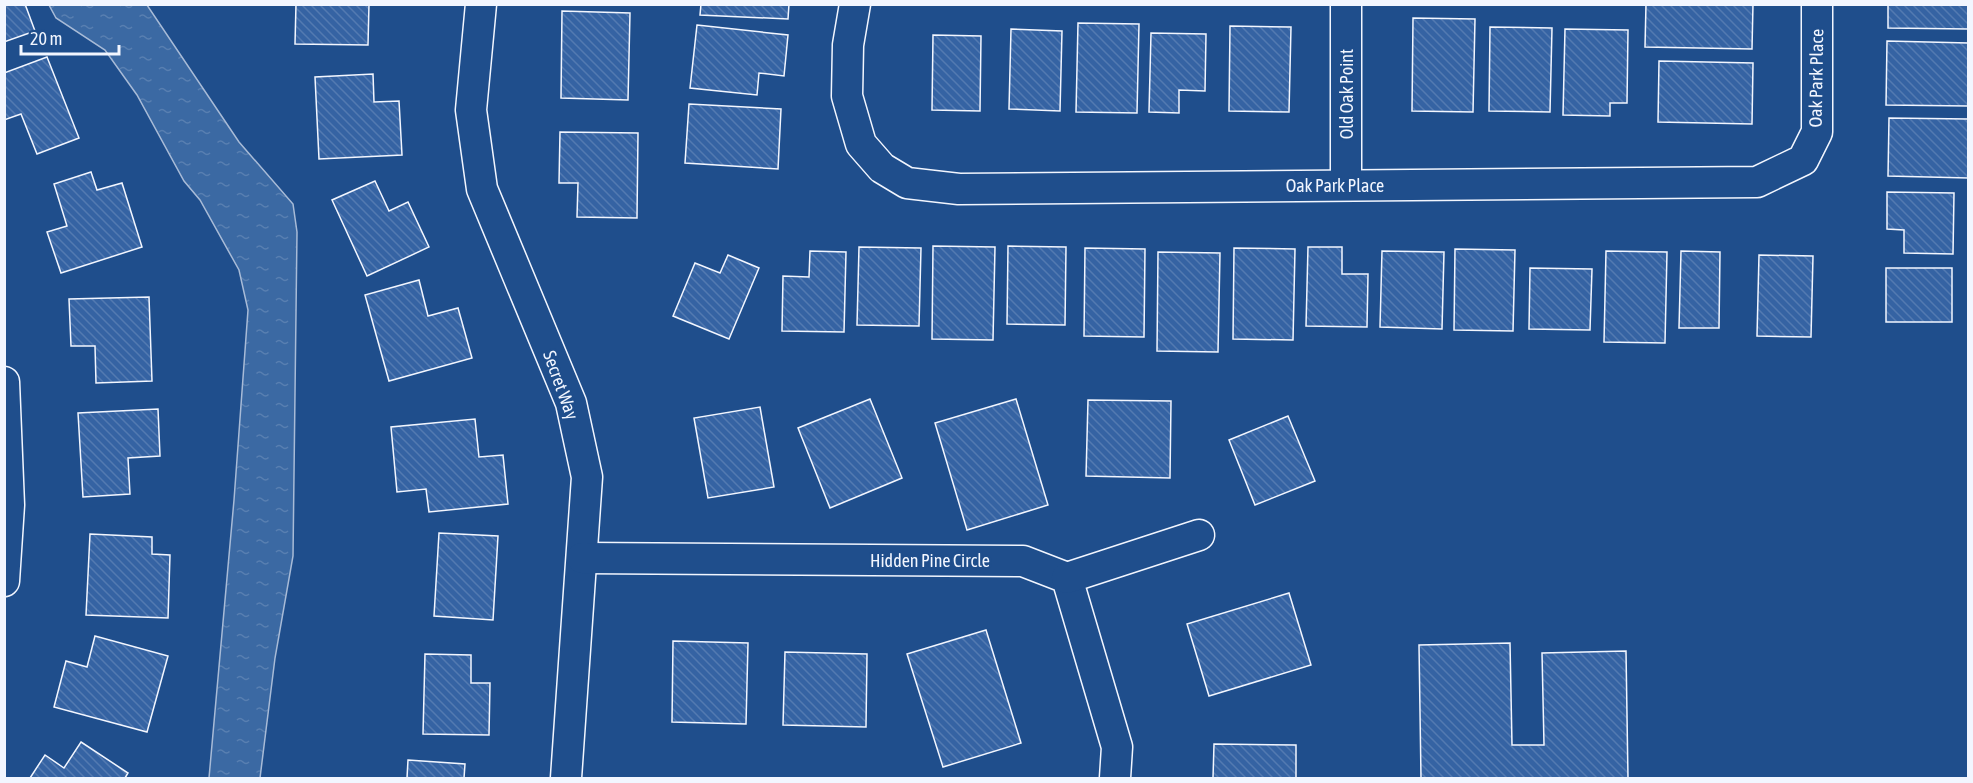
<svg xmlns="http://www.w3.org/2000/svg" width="1973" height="783" font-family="'Asap Condensed',sans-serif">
	<defs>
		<pattern id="water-ripples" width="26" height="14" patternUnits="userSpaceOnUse" patternTransform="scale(1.5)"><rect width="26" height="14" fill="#3b69a3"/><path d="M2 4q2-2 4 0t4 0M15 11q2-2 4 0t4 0" fill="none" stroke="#587fb1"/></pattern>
		<pattern id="building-back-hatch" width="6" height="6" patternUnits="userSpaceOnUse" patternTransform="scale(1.5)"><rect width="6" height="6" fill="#3563a3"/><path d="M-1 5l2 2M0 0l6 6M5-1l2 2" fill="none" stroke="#537ab1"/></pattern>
	</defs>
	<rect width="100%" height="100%" fill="#1f4e8c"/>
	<!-- water -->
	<path fill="url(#water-ripples)" stroke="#a8bbd7" stroke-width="1.5" d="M 49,5 L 147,5 L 239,142 L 293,204 L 297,232 L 293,556 L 275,658 L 260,778 L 209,778 L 234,500 L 248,310 L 239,270 L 200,200 L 184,181 L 137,95 L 105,50 L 56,18 Z"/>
	<!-- building -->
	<g fill="url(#building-back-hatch)" stroke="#f2f6ff" stroke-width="1.5">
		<path d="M 4,4 L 25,4 L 35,31 L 4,42 Z"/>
		<path d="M 296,4 L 369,4 L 368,45 L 295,44 Z"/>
		<path d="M 701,4 L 789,4 L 788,19 L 700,15 Z"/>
		<path d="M 1646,4 L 1753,4 L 1752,49 L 1645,47 Z"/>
		<path d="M 1888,4 L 1968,4 L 1968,29 L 1888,28 Z"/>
		<path d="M 562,11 L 630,13 L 628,100 L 561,98 Z"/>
		<path d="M 1413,18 L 1475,19 L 1473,112 L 1412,111 Z"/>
		<path d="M 1078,23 L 1139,24 L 1137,113 L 1076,112 Z"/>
		<path d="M 697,25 L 788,35 L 784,76 L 759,73 L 757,95 L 690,88 Z"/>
		<path d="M 1230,26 L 1291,27 L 1289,112 L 1229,111 Z"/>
		<path d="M 1490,27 L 1552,28 L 1550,112 L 1489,111 Z"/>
		<path d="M 1011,29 L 1062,31 L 1060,111 L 1009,109 Z"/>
		<path d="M 1565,29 L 1628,30 L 1627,103 L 1610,103 L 1610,116 L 1563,115 Z"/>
		<path d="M 1151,33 L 1206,34 L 1205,91 L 1179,90 L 1179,113 L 1149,112 Z"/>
		<path d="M 933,35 L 981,36 L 980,111 L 932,110 Z"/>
		<path d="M 1887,41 L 1968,43 L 1968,106 L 1886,105 Z"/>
		<path d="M 47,57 L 79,138 L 37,154 L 21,114 L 4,120 L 4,73 Z"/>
		<path d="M 1659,61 L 1753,63 L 1752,124 L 1658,122 Z"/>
		<path d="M 373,74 L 374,102 L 399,101 L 402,155 L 319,159 L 315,77 Z"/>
		<path d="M 689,104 L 781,109 L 778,169 L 685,163 Z"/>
		<path d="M 1889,118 L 1968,119 L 1968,178 L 1888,176 Z"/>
		<path d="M 560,132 L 638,133 L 637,218 L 577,217 L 578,183 L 559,183 Z"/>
		<path d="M 91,172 L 97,190 L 122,183 L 142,247 L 61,273 L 47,232 L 67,226 L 54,184 Z"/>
		<path d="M 375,181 L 389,211 L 408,202 L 429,247 L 367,276 L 332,200 Z"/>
		<path d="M 1887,192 L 1954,193 L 1953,254 L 1904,253 L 1904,230 L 1887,229 Z"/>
		<path d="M 933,246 L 995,247 L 993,340 L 932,339 Z"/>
		<path d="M 1008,246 L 1066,247 L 1065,325 L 1007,324 Z"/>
		<path d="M 859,247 L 921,248 L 919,326 L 857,325 Z"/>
		<path d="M 1308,247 L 1342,247 L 1342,274 L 1368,274 L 1367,327 L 1306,326 Z"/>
		<path d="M 1085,248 L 1145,249 L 1144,337 L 1084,336 Z"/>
		<path d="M 1234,248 L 1295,249 L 1293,340 L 1233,339 Z"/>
		<path d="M 1455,249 L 1515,250 L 1513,331 L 1454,330 Z"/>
		<path d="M 810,251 L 846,252 L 844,332 L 782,331 L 783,276 L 809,277 Z"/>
		<path d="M 1382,251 L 1444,252 L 1442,329 L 1380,327 Z"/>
		<path d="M 1606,251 L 1667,252 L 1665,343 L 1604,342 Z"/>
		<path d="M 1681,251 L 1720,252 L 1719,328 L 1679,328 Z"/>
		<path d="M 1158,252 L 1220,253 L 1218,352 L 1157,351 Z"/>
		<path d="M 728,255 L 759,268 L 729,339 L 673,316 L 695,263 L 720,273 Z"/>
		<path d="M 1759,255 L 1813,256 L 1811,337 L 1757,336 Z"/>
		<path d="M 1530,268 L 1592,269 L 1590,330 L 1529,329 Z"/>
		<rect x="1886" y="268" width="66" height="54"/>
		<path d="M 419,280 L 428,316 L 458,308 L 472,358 L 389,381 L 365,295 Z"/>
		<path d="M 149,297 L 152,381 L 96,383 L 95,346 L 71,346 L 69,299 Z"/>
		<path d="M 870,399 L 902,478 L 830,508 L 798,428 Z"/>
		<path d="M 1016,399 L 1048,505 L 967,530 L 935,423 Z"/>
		<path d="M 1088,400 L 1171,401 L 1170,478 L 1086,476 Z"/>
		<path d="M 760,407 L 774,487 L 708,498 L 694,418 Z"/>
		<path d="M 158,409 L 160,456 L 128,458 L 130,494 L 83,497 L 78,413 Z"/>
		<path d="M 1288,416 L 1315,481 L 1255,505 L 1229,440 Z"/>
		<path d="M 475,419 L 479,457 L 503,455 L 508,504 L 429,512 L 426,489 L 397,492 L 391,427 Z"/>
		<path d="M 439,533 L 498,536 L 493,620 L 434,616 Z"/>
		<path d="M 90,534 L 152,537 L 152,554 L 170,555 L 168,618 L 86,615 Z"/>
		<path d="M 1289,593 L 1311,665 L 1209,696 L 1187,624 Z"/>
		<path d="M 986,630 L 1021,743 L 943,767 L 907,654 Z"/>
		<path d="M 95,636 L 168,656 L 147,732 L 54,707 L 66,661 L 87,667 Z"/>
		<path d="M 673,641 L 748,643 L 746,724 L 672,722 Z"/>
		<path d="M 1510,643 L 1512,745 L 1544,745 L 1542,653 L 1626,651 L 1628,778 L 1652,778 L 1421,778 L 1419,645 Z"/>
		<path d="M 785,652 L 867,654 L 866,727 L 783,725 Z"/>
		<path d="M 425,654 L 471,655 L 471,683 L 490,683 L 489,735 L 423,734 Z"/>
		<path d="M 81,742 L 128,773 L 125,778 L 30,778 L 45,755 L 64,768 Z"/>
		<path d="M 1214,744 L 1296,745 L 1296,778 L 1213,778 Z"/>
		<path d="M 408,760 L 465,764 L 464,778 L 407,778 Z"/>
	</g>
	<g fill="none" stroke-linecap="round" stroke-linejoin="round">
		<!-- minor casing -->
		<g stroke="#f2f6ff" stroke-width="33">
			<g id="minor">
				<path d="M 481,4 L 471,110 L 482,189 L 571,403 L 587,477 L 566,778"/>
				<path d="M 855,4 L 848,45 L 847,96 L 861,144 L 882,168 L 907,183 L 959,189 L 1757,182 L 1803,160 L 1817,132 L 1817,4"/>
				<path d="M 1346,184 L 1346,4"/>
				<path d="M 4,382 L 9,505 L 4,581"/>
				<path d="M 582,558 L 1023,561 L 1067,578 L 1117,747 L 1115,778"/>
				<path d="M 1067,578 L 1199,535"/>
			</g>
		</g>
		<!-- minor -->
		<use href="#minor" stroke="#1f4e8c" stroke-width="30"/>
	</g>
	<g text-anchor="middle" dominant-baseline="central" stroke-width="4.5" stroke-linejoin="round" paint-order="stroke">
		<!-- street labels -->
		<g font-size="18" fill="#f2f6ff" stroke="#1f4e8c">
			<text transform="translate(1816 78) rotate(-89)">Oak Park Place</text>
			<text transform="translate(1346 94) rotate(-90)">Old Oak Point</text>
			<text x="1335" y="185">Oak Park Place</text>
			<text transform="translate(561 385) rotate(70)">Secret Way</text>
			<text x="930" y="560">Hidden Pine Circle</text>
		</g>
	</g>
	<!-- border -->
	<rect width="1973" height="783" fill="none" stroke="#f2f6ff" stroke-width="12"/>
	<!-- scale -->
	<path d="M21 45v9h98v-9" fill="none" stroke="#f2f6ff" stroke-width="3"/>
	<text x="30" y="45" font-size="18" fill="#f2f6ff" stroke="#1f4e8c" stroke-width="4.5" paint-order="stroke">20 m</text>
</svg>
